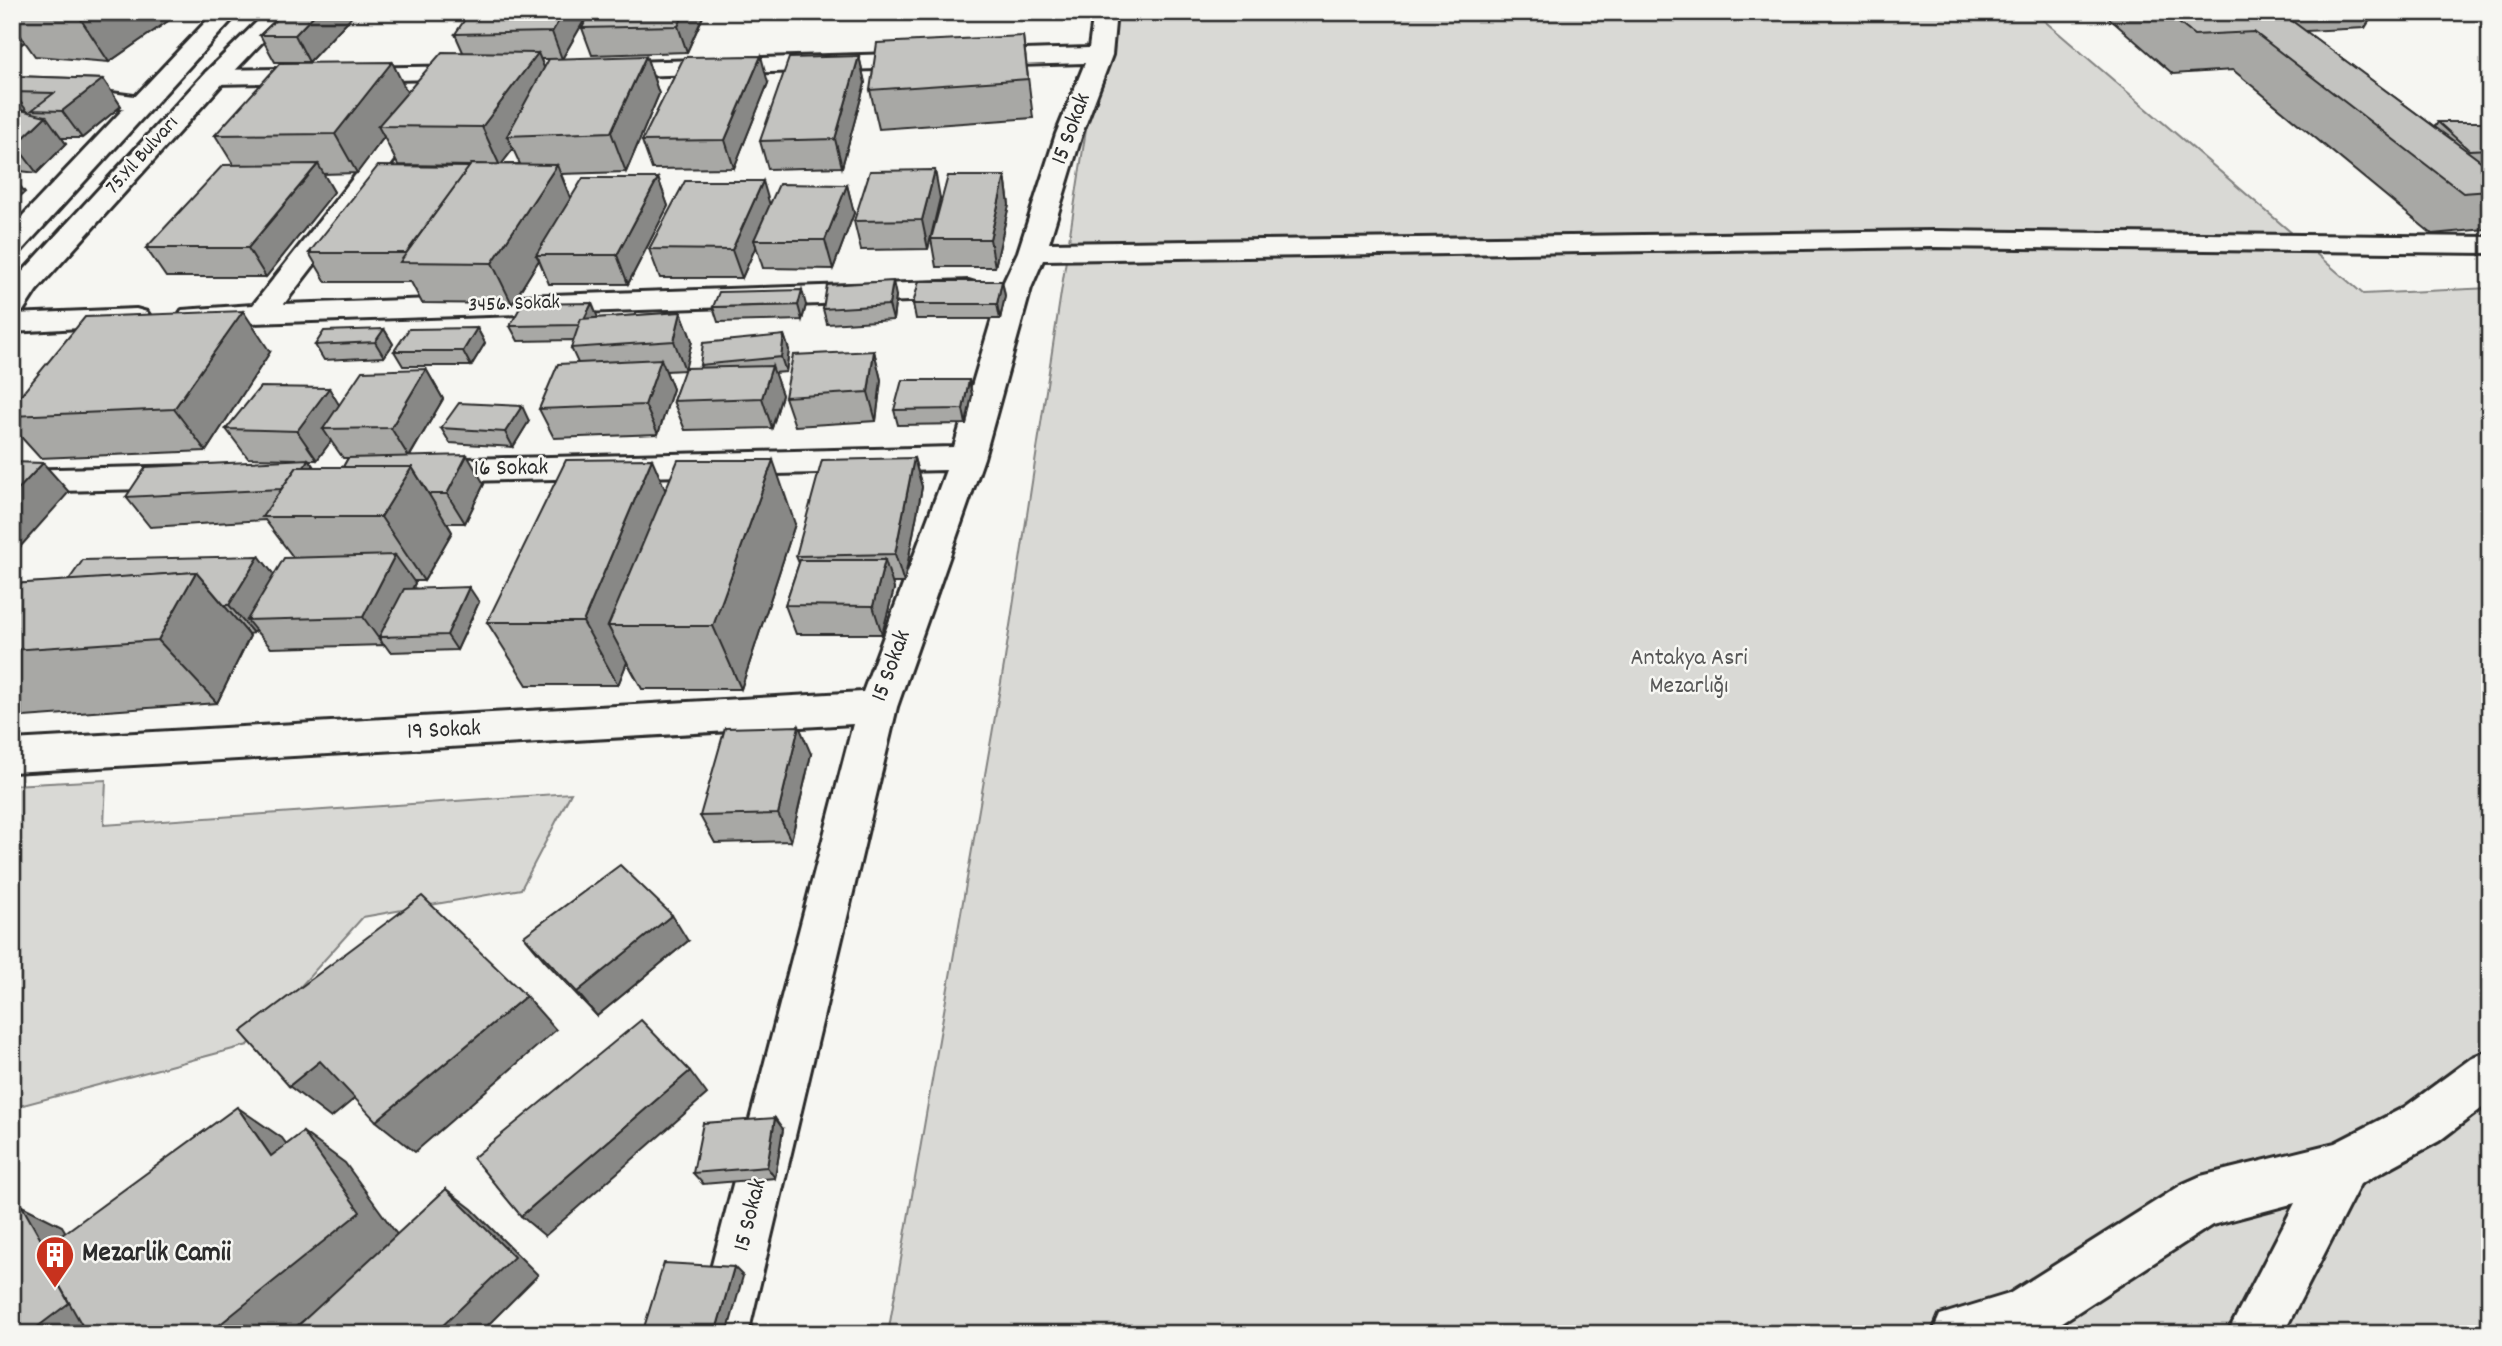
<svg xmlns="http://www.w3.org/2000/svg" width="2502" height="1346" font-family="Dekko,sans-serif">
	<rect width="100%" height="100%" fill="#f6f6f2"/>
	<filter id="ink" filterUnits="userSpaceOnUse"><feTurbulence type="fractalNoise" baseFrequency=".0143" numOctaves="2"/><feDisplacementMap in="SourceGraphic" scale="14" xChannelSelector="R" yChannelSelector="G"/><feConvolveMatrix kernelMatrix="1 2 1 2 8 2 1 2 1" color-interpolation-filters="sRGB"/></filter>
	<g filter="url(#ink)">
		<!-- green -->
		<g fill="#d9d9d5" stroke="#828280" stroke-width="2">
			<path d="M 1104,12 L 2034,12 L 2363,294 L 2490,288 L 2490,1334 L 888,1334 L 1004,665 Z"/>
			<path d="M 106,780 L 104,825 L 571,793 L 521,889 L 363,917 L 248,1045 L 12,1108 L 12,785 Z"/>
		</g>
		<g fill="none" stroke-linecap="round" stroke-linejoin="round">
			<!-- minor casing -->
			<g stroke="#2b2b2b" stroke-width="6">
				<g id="minor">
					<path d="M 1094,12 L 1116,12 L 1112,55 L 1082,134 L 1049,243 L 1933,231 L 2490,237 L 2490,253 L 1933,247 L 1043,260 L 1031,288 L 984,458 L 897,707 L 748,1334 L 694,1334 L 853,724 L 12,772 L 12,740 L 863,692 L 946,470 L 424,482 L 412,479 L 407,471 L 412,463 L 424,460 L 954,447 L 1001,288 L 1018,252 L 1056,134 L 1085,63 L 598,77 L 589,75 L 586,70 L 589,65 L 598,63 L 1089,48 Z"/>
					<path d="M 475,66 L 484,68 L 487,73 L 484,78 L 215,84 L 206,82 L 203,77 L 206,72 L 215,70 Z"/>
					<path d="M 12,80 L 142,97 L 151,99 L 154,104 L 151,109 L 142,111 L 12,94 Z"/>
					<path d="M 423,98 L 432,101 L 436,106 L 284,304 L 969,281 L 979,284 L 984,290 L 979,296 L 969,299 L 193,325 L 182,322 L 178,316 L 182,310 L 253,305 L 414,101 Z"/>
					<path d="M 136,309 L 147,312 L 151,318 L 147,324 L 12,332 L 12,314 Z"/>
					<path d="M 192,466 L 204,469 L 209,477 L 204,485 L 192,488 L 12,492 L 12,470 Z"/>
					<path d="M 2490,1050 L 2490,1102 L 2439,1141 L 2360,1184 L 2283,1334 L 2227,1334 L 2295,1203 L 2212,1225 L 2044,1334 L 1932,1334 L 1940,1315 L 2009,1294 L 2183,1184 L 2201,1176 L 2335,1143 L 2405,1107 L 2473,1057 Z"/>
				</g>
			</g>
			<!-- major casing -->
			<g stroke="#2b2b2b" stroke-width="6">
				<g id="major">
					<path d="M 215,12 L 239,12 L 22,250 L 12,252 L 12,227 Z"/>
					<path d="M 267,12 L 291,12 L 224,82 L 36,291 L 23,311 L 12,314 L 12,284 L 16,279 L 206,72 Z"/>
				</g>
			</g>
			<!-- minor -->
			<use href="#minor" fill="#f6f6f2" fill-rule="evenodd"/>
			<!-- major -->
			<use href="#major" fill="#f6f6f2" fill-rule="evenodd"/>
		</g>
		<!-- wall -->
		<g fill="#a8a8a5" stroke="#2b2b2b" stroke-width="2" fill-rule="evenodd">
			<path d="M 12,12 L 163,12 L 168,21 L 109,62 L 35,56 L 25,42 L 12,49 Z"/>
			<path d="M 284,12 L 356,12 L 309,62 L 275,62 L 260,35 Z"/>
			<path d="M 589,12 L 562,59 L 541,59 L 544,68 L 646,56 L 659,94 L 626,172 L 561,174 L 571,198 L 658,178 L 668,206 L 628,284 L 549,284 L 539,260 L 512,304 L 422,303 L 411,282 L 326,282 L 309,253 L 469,166 L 398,165 L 384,137 L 357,173 L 323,174 L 334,192 L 266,277 L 166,277 L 146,248 L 233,164 L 215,135 L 407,92 L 463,52 L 455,34 ZM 513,149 L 520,164 L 501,164 Z"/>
			<path d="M 705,12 L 687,52 L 592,55 L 582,28 Z"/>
			<path d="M 2102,12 L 2375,12 L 2365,28 L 2305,31 L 2435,127 L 2438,122 L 2490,122 L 2490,225 L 2486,229 L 2432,234 L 2233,70 L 2173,74 Z"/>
			<path d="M 1023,36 L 1033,118 L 879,129 L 870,90 Z"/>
			<path d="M 859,56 L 865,83 L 842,167 L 768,169 L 760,141 Z"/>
			<path d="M 12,76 L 103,79 L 121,106 L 82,138 L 62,138 L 66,144 L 37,173 L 12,170 Z"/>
			<path d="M 768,83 L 734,168 L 652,169 L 642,141 Z"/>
			<path d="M 1005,176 L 1009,205 L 995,267 L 936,267 L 931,239 Z"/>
			<path d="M 847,185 L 854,213 L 833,269 L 763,268 L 756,246 L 742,278 L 660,278 L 649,249 L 770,204 Z"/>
			<path d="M 940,198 L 928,249 L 861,250 L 854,221 Z"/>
			<path d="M 1002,281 L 1005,296 L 1000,319 L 916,319 L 913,304 Z"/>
			<path d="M 896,296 L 893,320 L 827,324 L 823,309 Z"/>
			<path d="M 806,305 L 802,320 L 718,322 L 713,307 Z"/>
			<path d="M 681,312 L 692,341 L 685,368 L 701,368 L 700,365 L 784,335 L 789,350 L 786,372 L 774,373 L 782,395 L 772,428 L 685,430 L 673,401 L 685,370 L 666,371 L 673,389 L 658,434 L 554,438 L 539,409 L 578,363 L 571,348 L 574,340 L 518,341 L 510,326 L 598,318 Z"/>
			<path d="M 477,328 L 485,343 L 471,366 L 403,366 L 394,351 Z"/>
			<path d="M 384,329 L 393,344 L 384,357 L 324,360 L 315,345 Z"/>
			<path d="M 874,351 L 881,380 L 876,421 L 795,426 L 785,397 Z"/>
			<path d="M 270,352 L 206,451 L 40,458 L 12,427 L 12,406 Z"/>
			<path d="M 426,369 L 443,399 L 410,456 L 484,484 L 465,523 L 447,523 L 452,532 L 424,581 L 413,581 L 415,583 L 413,588 L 479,602 L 457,650 L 390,652 L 385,645 L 271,648 L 255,630 L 253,633 L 249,634 L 250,636 L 217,703 L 24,717 L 12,706 L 12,584 L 68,581 L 259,556 L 274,575 L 293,557 L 265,520 L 150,527 L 126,497 L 297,459 L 248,458 L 226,429 L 339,405 ZM 331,441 L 343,458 L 348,458 L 343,467 L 314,467 L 309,460 L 317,460 Z"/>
			<path d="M 969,380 L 972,395 L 966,424 L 898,425 L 894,410 Z"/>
			<path d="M 529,421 L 513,447 L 450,443 L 441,428 Z"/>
			<path d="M 914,458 L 922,487 L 904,583 L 892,583 L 894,589 L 882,634 L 796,634 L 785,605 L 799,563 L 796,556 Z"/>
			<path d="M 665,490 L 795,524 L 741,689 L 642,689 L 627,662 L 618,685 L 527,685 L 487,622 Z"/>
			<path d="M 811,754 L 791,841 L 715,843 L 700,816 Z"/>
			<path d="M 524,936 L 688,941 L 597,1016 L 545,961 Z"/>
			<path d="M 783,1129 L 775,1178 L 703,1184 L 693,1173 Z"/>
		</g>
		<!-- shaded-wall -->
		<g fill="#888886" stroke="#2b2b2b" stroke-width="2">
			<path d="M 76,12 L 163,12 L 168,21 L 109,62 Z"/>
			<path d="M 317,12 L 356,12 L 309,62 L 295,35 Z"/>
			<path d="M 564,12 L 589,12 L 562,59 L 552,32 Z"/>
			<path d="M 685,12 L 705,12 L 687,52 L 678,26 Z"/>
			<path d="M 12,23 L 25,42 L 12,49 Z"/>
			<path d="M 538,53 L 554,91 L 507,136 L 513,149 L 500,166 L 482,127 Z"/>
			<path d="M 646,56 L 659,94 L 626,172 L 611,132 Z"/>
			<path d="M 761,56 L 768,83 L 734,168 L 725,140 Z"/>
			<path d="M 859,56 L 865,83 L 842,167 L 835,139 Z"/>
			<path d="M 392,62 L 411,100 L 378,126 L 384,137 L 357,173 L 335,134 Z"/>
			<path d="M 103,79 L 121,106 L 82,138 L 62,111 Z"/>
			<path d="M 12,92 L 13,92 L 33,119 L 12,108 Z"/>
			<path d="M 46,116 L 66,144 L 37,173 L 16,145 Z"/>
			<path d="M 318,164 L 334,192 L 266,277 L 248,248 Z"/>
			<path d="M 557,165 L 573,205 L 536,255 L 539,260 L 512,304 L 492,263 Z"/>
			<path d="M 935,170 L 940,198 L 928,249 L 922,220 Z"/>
			<path d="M 12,176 L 25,192 L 12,203 Z"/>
			<path d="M 1005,176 L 1009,205 L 995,267 L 990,239 Z"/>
			<path d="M 658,178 L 668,206 L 628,284 L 617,255 Z"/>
			<path d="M 763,181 L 771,209 L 754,240 L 756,246 L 742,278 L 732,250 Z"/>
			<path d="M 847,185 L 854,213 L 833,269 L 825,240 Z"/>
			<path d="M 893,281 L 896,296 L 893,320 L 889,305 Z"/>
			<path d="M 1002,281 L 1005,296 L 1000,319 L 997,304 Z"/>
			<path d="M 802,290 L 806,305 L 802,320 L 798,305 Z"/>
			<path d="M 592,303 L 598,318 L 581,325 Z"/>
			<path d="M 243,311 L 270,352 L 206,451 L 174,409 Z"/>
			<path d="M 681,312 L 692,341 L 685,370 L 674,341 Z"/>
			<path d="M 477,328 L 485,343 L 471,366 L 463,351 Z"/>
			<path d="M 384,329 L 393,344 L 384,357 L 375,342 Z"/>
			<path d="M 784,335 L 789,350 L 786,372 L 781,357 Z"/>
			<path d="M 874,351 L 881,380 L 876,421 L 868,392 Z"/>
			<path d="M 661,359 L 673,389 L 658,434 L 645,405 Z"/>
			<path d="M 772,366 L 782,395 L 772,428 L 762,398 Z"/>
			<path d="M 426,369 L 443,399 L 409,457 L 391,428 Z"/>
			<path d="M 969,380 L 972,395 L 966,424 L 963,409 Z"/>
			<path d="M 329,388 L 347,418 L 323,429 L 331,441 L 317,460 L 297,431 Z"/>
			<path d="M 522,406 L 529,421 L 513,447 L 505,432 Z"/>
			<path d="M 467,455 L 484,484 L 465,523 L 447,494 Z"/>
			<path d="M 914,458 L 922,487 L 904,583 L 895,554 Z"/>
			<path d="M 308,459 L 329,488 L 313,518 L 292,489 Z"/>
			<path d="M 652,459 L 680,524 L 608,626 L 627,662 L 618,685 L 583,622 Z"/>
			<path d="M 773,460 L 795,524 L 741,689 L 713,626 Z"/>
			<path d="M 43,463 L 69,492 L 12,556 L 12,496 Z"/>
			<path d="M 412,467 L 452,532 L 424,581 L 381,517 Z"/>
			<path d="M 395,555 L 415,583 L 389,637 L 379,637 L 384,646 L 363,617 Z"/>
			<path d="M 259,556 L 282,585 L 247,620 L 255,630 L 253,633 L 229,605 Z"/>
			<path d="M 885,560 L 894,589 L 882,634 L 873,606 Z"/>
			<path d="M 196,572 L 250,636 L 217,703 L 158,640 Z"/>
			<path d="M 469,587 L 479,602 L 457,650 L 447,635 Z"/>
			<path d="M 799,726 L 811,754 L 791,841 L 778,814 Z"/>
			<path d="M 672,915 L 688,941 L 597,1016 L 577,992 Z"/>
			<path d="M 526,996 L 556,1030 L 415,1152 L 376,1121 Z"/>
			<path d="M 320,1061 L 360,1094 L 331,1118 L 289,1086 Z"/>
			<path d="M 690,1071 L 707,1094 L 545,1236 L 521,1216 Z"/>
			<path d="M 237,1107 L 282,1138 L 316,1185 L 271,1156 Z"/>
			<path d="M 775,1118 L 783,1129 L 775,1178 L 767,1167 Z"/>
			<path d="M 303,1132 L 345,1163 L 401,1240 L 287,1334 L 208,1334 Z"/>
			<path d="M 446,1189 L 472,1209 L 538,1275 L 479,1334 L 434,1334 Z"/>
			<path d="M 22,1206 L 62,1226 L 115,1316 L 92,1334 L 28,1334 Z"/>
			<path d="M 734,1267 L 743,1276 L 727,1334 L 715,1334 Z"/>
		</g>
		<!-- building -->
		<g fill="#c3c3c0" stroke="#2b2b2b" stroke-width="2">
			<path d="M 284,12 L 317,12 L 295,35 L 260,35 Z"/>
			<path d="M 470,12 L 564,12 L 552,32 L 455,34 Z"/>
			<path d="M 591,12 L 685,12 L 678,26 L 582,28 Z"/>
			<path d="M 2165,12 L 2280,12 L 2490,168 L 2490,191 L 2463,193 L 2254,32 L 2194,35 Z"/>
			<path d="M 1023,36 L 1028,79 L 870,90 L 877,43 Z"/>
			<path d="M 442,52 L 538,53 L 482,127 L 378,126 Z"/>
			<path d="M 646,56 L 611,132 L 507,136 L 549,59 Z"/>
			<path d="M 761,56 L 725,140 L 642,141 L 684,57 Z"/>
			<path d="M 859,56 L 835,139 L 760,141 L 789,58 Z"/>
			<path d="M 392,62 L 335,134 L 215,135 L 280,63 Z"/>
			<path d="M 12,76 L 103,79 L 62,111 L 32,110 L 54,93 L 12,92 Z"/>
			<path d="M 12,108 L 46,116 L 16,145 L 12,144 Z"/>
			<path d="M 2438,122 L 2490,122 L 2490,149 L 2469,150 Z"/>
			<path d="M 318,164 L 248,248 L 146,248 L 223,165 Z"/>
			<path d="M 471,164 L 557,165 L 492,263 L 400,262 Z"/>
			<path d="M 378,166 L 469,167 L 406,253 L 309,253 Z"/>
			<path d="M 935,170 L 922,220 L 854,221 L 870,171 Z"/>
			<path d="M 948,176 L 1005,176 L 990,239 L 931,239 Z"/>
			<path d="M 583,178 L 658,178 L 617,255 L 536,255 Z"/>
			<path d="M 685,181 L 763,181 L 732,250 L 649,249 Z"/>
			<path d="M 779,184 L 847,185 L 825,240 L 754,240 Z"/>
			<path d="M 893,281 L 889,305 L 823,309 L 827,285 Z"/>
			<path d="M 919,281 L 1002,281 L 997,304 L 913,304 Z"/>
			<path d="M 802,290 L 798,305 L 713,307 L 719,292 Z"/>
			<path d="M 592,303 L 584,319 L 581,319 L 579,325 L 510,326 L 522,304 Z"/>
			<path d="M 243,311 L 174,409 L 12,416 L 12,406 L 85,317 Z"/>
			<path d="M 681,312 L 674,341 L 571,348 L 581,319 Z"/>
			<path d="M 477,328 L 463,351 L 394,351 L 409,329 Z"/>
			<path d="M 384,329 L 375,342 L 315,345 L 324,331 Z"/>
			<path d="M 784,335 L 781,357 L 700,365 L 703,343 Z"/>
			<path d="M 874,351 L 868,392 L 785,397 L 793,355 Z"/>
			<path d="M 661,359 L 645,405 L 539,409 L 558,364 Z"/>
			<path d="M 772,366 L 762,398 L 673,401 L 685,368 Z"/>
			<path d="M 426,369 L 391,428 L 323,429 L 362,371 Z"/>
			<path d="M 902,380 L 969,380 L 963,409 L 894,410 Z"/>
			<path d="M 260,387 L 329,388 L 297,431 L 226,429 Z"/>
			<path d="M 459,403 L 522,406 L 505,432 L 441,428 Z"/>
			<path d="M 467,455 L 447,494 L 429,494 L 412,467 L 343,467 L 348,458 Z"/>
			<path d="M 914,458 L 895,554 L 796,556 L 822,460 Z"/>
			<path d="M 308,459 L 304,467 L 297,467 L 281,489 L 126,497 L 146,467 Z"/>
			<path d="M 652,459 L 583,622 L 487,622 L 566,460 Z"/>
			<path d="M 678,460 L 773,460 L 713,626 L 608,626 Z"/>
			<path d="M 12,462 L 43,463 L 12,496 Z"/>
			<path d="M 297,467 L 412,467 L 381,517 L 262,517 Z"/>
			<path d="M 395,555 L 363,617 L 247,620 L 284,558 Z"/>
			<path d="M 259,556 L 229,605 L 224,605 L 196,572 L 68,581 L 83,560 Z"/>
			<path d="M 800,560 L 885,560 L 873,606 L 785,605 Z"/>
			<path d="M 196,572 L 158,640 L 12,650 L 12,584 Z"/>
			<path d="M 469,587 L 447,635 L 379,637 L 404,589 Z"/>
			<path d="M 799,726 L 778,814 L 700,816 L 725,728 Z"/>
			<path d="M 620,865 L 672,915 L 577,992 L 524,936 Z"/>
			<path d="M 422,896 L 526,996 L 376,1121 L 320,1061 L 289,1086 L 241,1032 Z"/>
			<path d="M 641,1020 L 690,1071 L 521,1216 L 473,1158 Z"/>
			<path d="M 237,1107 L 271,1156 L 303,1132 L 360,1212 L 208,1334 L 87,1334 L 40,1251 Z"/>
			<path d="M 775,1118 L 767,1167 L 693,1173 L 703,1123 Z"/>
			<path d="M 446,1189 L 514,1257 L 434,1334 L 289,1334 Z"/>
			<path d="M 22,1206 L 45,1247 L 40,1251 L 69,1303 L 28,1334 L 12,1334 L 12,1213 Z"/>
			<path d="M 664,1263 L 734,1267 L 715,1334 L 642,1334 Z"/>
		</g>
	</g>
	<!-- icons -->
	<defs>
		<g id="building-pin" transform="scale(2.0125)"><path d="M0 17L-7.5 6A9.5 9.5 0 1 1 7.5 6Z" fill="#c8321e" stroke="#f6f6f2"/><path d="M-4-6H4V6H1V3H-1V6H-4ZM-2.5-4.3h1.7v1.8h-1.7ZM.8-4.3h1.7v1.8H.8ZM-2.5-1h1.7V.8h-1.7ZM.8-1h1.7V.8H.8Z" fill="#fff"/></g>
	</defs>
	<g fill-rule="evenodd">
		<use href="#building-pin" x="55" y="1255"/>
	</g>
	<g text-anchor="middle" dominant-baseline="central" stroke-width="5" stroke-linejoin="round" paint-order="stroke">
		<!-- far-street labels -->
		<g font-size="21" fill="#2b2b2b" stroke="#f6f6f2">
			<text transform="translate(143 156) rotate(-48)">75.Yıl Bulvarı</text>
			<text transform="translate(514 305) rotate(-2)">3456. Sokak</text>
		</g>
		<!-- street labels -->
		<g font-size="24" fill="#2b2b2b" stroke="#f6f6f2">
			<text transform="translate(1072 129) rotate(-70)">15 Sokak</text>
			<text transform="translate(511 469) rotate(-1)">16 Sokak</text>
			<text transform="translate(892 666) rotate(-70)">15 Sokak</text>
			<text transform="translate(444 731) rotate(-3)">19 Sokak</text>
			<text transform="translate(751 1215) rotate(-76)">15 Sokak</text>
		</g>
		<!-- park labels -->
		<g font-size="24" fill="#565656" stroke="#f6f6f2">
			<text x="1689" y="659">Antakya Asri<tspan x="1689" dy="28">Mezarlığı</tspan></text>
		</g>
		<!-- near-poi labels -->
		<g font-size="28" font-weight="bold" fill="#2b2b2b" stroke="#f6f6f2" text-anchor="start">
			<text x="82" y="1255">Mezarlik Camii</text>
		</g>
	</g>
	<!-- margin -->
	<rect width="2502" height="1346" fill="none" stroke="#f6f6f2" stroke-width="42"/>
	<rect x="21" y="21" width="2460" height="1304" fill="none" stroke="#2b2b2b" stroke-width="2.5" filter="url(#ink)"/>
</svg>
